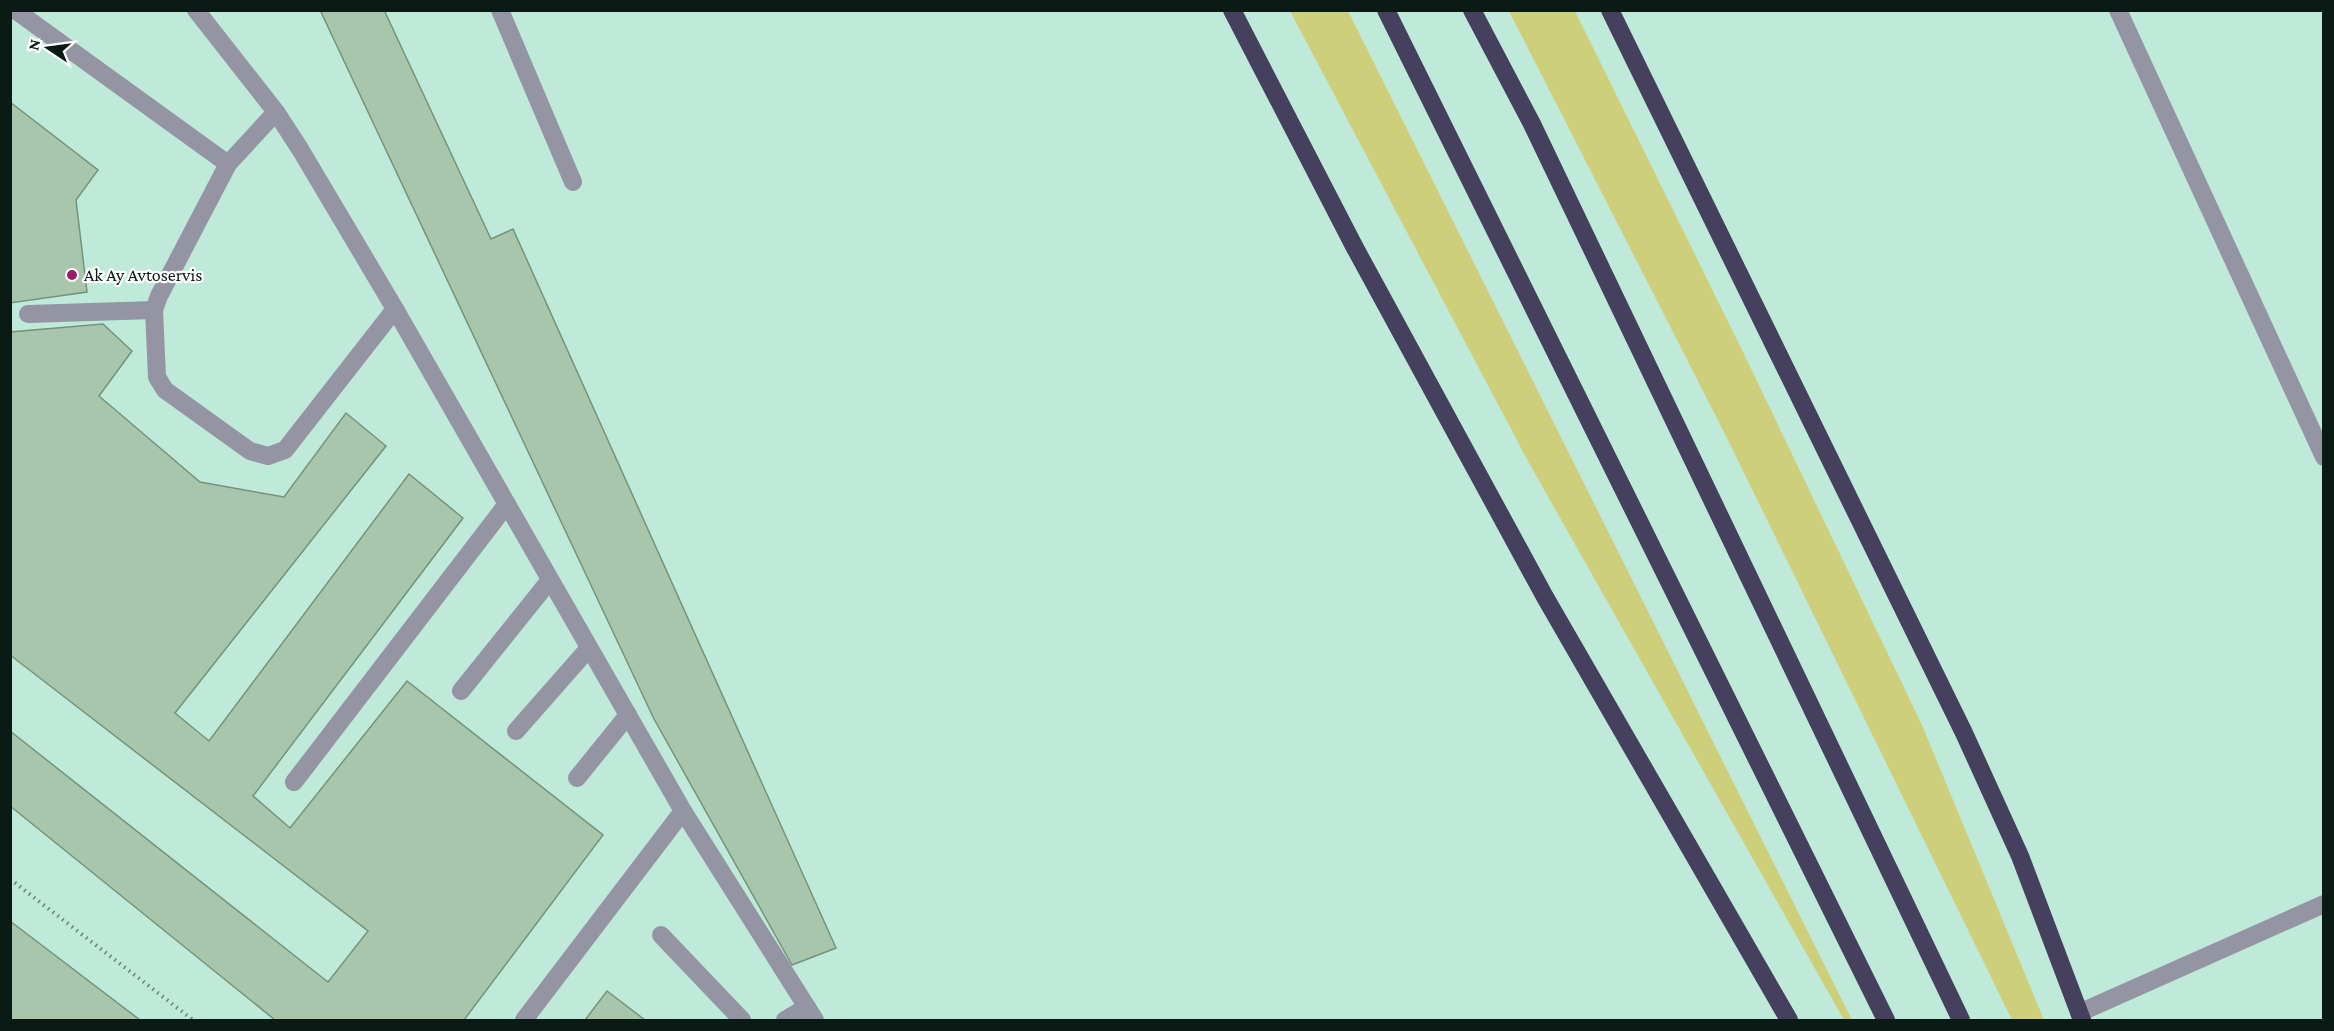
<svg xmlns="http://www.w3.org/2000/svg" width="2334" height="1031" font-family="'Crimson Pro',serif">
	<rect width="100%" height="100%" fill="#bfead9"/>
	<!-- green -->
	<g fill="#cdcf7b">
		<path d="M 1290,11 L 1348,11 L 1852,1020 L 1844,1020 L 1529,463 Z"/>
		<path d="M 1509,11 L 1575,11 L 1743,352 L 1922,725 L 2044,1020 L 2012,1020 L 1726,436 Z"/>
	</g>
	<!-- building -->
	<g fill="#a7c6ab" stroke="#75937a" stroke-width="1.5">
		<path d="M 320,10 L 384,10 L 491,239 L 513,229 L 836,948 L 792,965 L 654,719 Z"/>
		<path d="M 10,102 L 98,170 L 76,200 L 87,292 L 10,303 Z"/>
		<path d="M 103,324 L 132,351 L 99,396 L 200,482 L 284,497 L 346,413 L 386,446 L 175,713 L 209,741 L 409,474 L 463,518 L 253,796 L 290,828 L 407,681 L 603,835 L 464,1020 L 275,1020 L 10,806 L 10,731 L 328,982 L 368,931 L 10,655 L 10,332 Z"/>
		<path d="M 10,921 L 140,1020 L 10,1020 Z"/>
		<path d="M 607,991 L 645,1020 L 585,1020 Z"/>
	</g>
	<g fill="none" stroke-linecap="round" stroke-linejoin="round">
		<!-- path -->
		<path stroke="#668479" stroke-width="4" stroke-dasharray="1.5 4.5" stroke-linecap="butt" d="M 10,879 L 193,1020"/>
		<!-- lane -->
		<g stroke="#9594a3" stroke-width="18">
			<path d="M 15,10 L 228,164"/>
			<path d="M 500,10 L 573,182"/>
			<path d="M 2118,10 L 2324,457"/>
			<path d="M 276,112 L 228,164 L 159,296 L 154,310 L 157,377 L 165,390 L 250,451 L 268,456 L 285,450 L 395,309"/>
			<path d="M 28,314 L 154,310"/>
			<path d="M 461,691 L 550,580"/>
			<path d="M 516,731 L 589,648"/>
			<path d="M 577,778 L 628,715"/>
			<path d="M 294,782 L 507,504"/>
			<path d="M 661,935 L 742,1020"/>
			<path d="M 2079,1013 L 2324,904"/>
			<path d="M 524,1020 L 683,811"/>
			<path d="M 785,1020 L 807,1007"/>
		</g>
		<!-- street -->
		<path stroke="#9594a3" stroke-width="18" d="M 196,10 L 276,112 L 300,149 L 395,309 L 683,811 L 815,1020"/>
		<!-- highway -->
		<g stroke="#44405e" stroke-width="18">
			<path d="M 1232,10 L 1354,246 L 1545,597 L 1789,1020"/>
			<path d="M 1386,10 L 1886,1020"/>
			<path d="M 1472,10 L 1532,124 L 1961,1020"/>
			<path d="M 1610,10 L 1964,733 L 2020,856 L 2082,1020"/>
		</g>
	</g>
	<!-- markers -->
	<circle fill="#9f1a6b" stroke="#fff" stroke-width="2" cx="72" cy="275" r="6"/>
	<g text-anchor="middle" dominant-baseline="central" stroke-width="4.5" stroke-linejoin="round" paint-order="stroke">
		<!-- poi labels -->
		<g font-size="18" fill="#0a1b15" stroke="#fff" text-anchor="start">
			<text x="84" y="275">Ak Ay Avtoservis</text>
		</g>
	</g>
	<!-- border -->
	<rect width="2334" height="1031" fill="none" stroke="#0a1b15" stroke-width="24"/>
	<!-- north arrow -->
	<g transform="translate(48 48) rotate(283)" stroke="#ffffff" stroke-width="4.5" paint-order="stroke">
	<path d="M0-4.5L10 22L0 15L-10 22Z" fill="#0a1b15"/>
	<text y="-9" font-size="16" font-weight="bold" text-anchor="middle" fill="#0a1b15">N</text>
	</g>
</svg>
